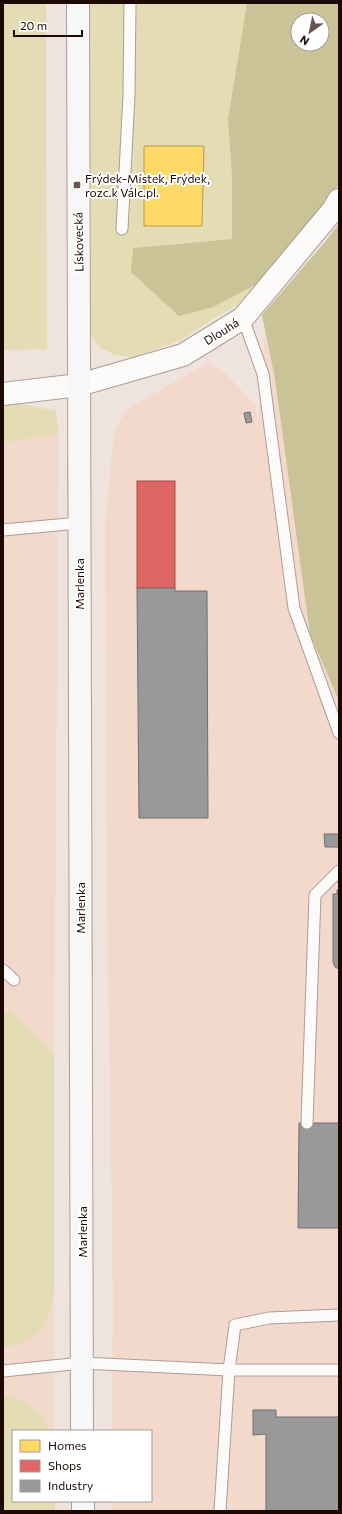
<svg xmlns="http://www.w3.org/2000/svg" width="342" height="1514" font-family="Commissioner,sans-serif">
	<rect width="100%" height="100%" fill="#efe3dd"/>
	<!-- built -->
	<g fill="#f3d8cc">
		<path d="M 265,330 L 275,379 L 311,636 L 339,702 L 339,1511 L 112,1511 L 112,1501 L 151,1501 L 151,1431 L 112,1431 L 113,1296 L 107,895 L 105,527 L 111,462 L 115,431 L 127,409 L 208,363 L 224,372 L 255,404 L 258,420 Z"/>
		<path d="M 59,434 L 54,1054 L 54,1431 L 13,1431 L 13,1501 L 55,1501 L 55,1511 L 3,1511 L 3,443 Z"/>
	</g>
	<!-- green -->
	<g fill="#e3dcb4">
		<path d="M 3,3 L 46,3 L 47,349 L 3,350 Z"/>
		<path d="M 90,3 L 247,3 L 228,119 L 232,178 L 232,239 L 133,248 L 213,307 L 261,282 L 236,306 L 214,318 L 181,340 L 135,357 L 115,355 L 101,348 L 95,342 L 91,334 Z"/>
		<path d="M 15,403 L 56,411 L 59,434 L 3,443 L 3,405 Z"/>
		<path d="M 10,1010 L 54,1054 L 54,1286 C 52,1304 48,1330 30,1339 C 22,1343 12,1345 3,1348 L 3,1015 Z"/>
		<path d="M 3,1395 C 24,1399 43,1410 49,1431 L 13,1431 L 13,1501 L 55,1501 L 55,1511 L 3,1511 Z"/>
	</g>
	<!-- forest -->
	<g fill="#cac398" fill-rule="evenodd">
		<path d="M 247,3 L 339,3 L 339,184 L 323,210 L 261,282 L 213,307 L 179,316 L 131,272 L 133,248 L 232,239 L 232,178 L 228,119 ZM 298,20 L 322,20 L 322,44 L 298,44 Z"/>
		<path d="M 339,224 L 339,701 L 310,634 L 275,379 L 262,315 L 324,243 Z"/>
	</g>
	<!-- homes -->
	<path fill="#ffd966" stroke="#bb9b48" d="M 144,146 L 204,146 L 202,226 L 144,226 Z"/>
	<!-- shops -->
	<rect fill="#e06666" stroke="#a54a48" x="137" y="481" width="38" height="107"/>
	<!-- industry -->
	<g fill="#999" stroke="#746e6c">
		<path d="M 250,412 L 252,422 L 246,423 L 244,413 Z"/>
		<path d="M 137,588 L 175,588 L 175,591 L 207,591 L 208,818 L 139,818 Z"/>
		<path d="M 324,834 L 339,834 L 339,847 L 325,847 Z"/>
		<path d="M 337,890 L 339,890 L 339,969 L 335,967 L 333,962 L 333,894 L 337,894 Z"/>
		<path d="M 299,1123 L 339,1123 L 339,1228 L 298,1228 Z"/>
		<path d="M 253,1410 L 276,1410 L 276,1417 L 339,1417 L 339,1511 L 266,1511 L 266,1434 L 253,1435 Z"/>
	</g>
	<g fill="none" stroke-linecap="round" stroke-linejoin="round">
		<!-- service casing -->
		<g stroke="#ac9d96" stroke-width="13">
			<g id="service">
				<path d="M 122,229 L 129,95 L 130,3"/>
				<path d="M 243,318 L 263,374 L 294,608 L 339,733"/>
				<path d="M 3,530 L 79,523"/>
				<path d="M 3,970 L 14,980"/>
				<path d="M 307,1123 L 315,895 L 339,871"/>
				<path d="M 3,1371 L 82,1363 L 229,1370 L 339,1370"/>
				<path d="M 220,1511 L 229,1370 L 235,1325 L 269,1318 L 339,1315"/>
			</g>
		</g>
		<!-- minor casing -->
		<g stroke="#ac9d96" stroke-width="24">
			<path id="minor" d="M 3,394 L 79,385 L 183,355 L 243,318 L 333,210 L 339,200"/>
		</g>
		<!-- secondary casing -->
		<g stroke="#ac9d96" stroke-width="24">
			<g id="secondary">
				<path d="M 78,3 L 82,1431"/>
				<path d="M 83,1501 L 83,1511"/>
			</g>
		</g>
		<!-- service -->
		<use href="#service" stroke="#fdfbfa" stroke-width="11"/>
		<!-- minor -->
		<use href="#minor" stroke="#fdfbfa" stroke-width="22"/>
		<!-- secondary -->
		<use href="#secondary" stroke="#f6f7f6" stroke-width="22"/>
	</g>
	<!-- markers -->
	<rect fill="#66554f" stroke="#fff" stroke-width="1.5" x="73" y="181" width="8" height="8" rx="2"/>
	<g text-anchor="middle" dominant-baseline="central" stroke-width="4" stroke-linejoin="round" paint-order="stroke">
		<!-- poi labels -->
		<g font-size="12" fill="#1c0903" stroke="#fff" text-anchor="start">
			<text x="85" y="178">Frýdek-Místek, Frýdek,<tspan x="85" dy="14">rozc.k Válc.pl.</tspan></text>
		</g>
		<!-- street labels -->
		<g font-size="12" fill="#1c0903" stroke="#fff">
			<text transform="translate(78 242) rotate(-91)">Lískovecká</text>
			<text transform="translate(221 331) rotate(-32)">Dlouhá</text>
			<text transform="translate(79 584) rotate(-90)">Marlenka</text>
			<text transform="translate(80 908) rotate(-90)">Marlenka</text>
			<text transform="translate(82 1232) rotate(-90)">Marlenka</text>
		</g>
	</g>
	<!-- border -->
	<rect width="342" height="1514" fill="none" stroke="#1c0903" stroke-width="8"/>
	<!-- legend -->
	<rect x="12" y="1430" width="140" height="72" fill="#ffffff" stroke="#a49d9a"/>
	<rect x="20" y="1440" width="20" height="12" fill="#ffd966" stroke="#a49d9a"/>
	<text x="48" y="1450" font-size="12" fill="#1c0903">Homes</text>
	<rect x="20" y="1460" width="20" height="12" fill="#e06666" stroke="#a49d9a"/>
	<text x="48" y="1470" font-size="12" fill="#1c0903">Shops</text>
	<rect x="20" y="1480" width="20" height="12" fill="#999999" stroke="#a49d9a"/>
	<text x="48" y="1490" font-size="12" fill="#1c0903">Industry</text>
	<!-- north arrow -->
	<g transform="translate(310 32) rotate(213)"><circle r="19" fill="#ffffff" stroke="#a49d9a"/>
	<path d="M0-3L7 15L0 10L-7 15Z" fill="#66554f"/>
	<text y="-6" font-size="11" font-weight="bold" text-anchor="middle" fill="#1c0903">N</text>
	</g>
	<!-- scale -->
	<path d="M14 30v6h68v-6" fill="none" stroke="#1c0903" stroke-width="2"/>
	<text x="20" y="30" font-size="12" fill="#1c0903" stroke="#ffffff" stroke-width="3" paint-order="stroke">20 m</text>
</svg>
